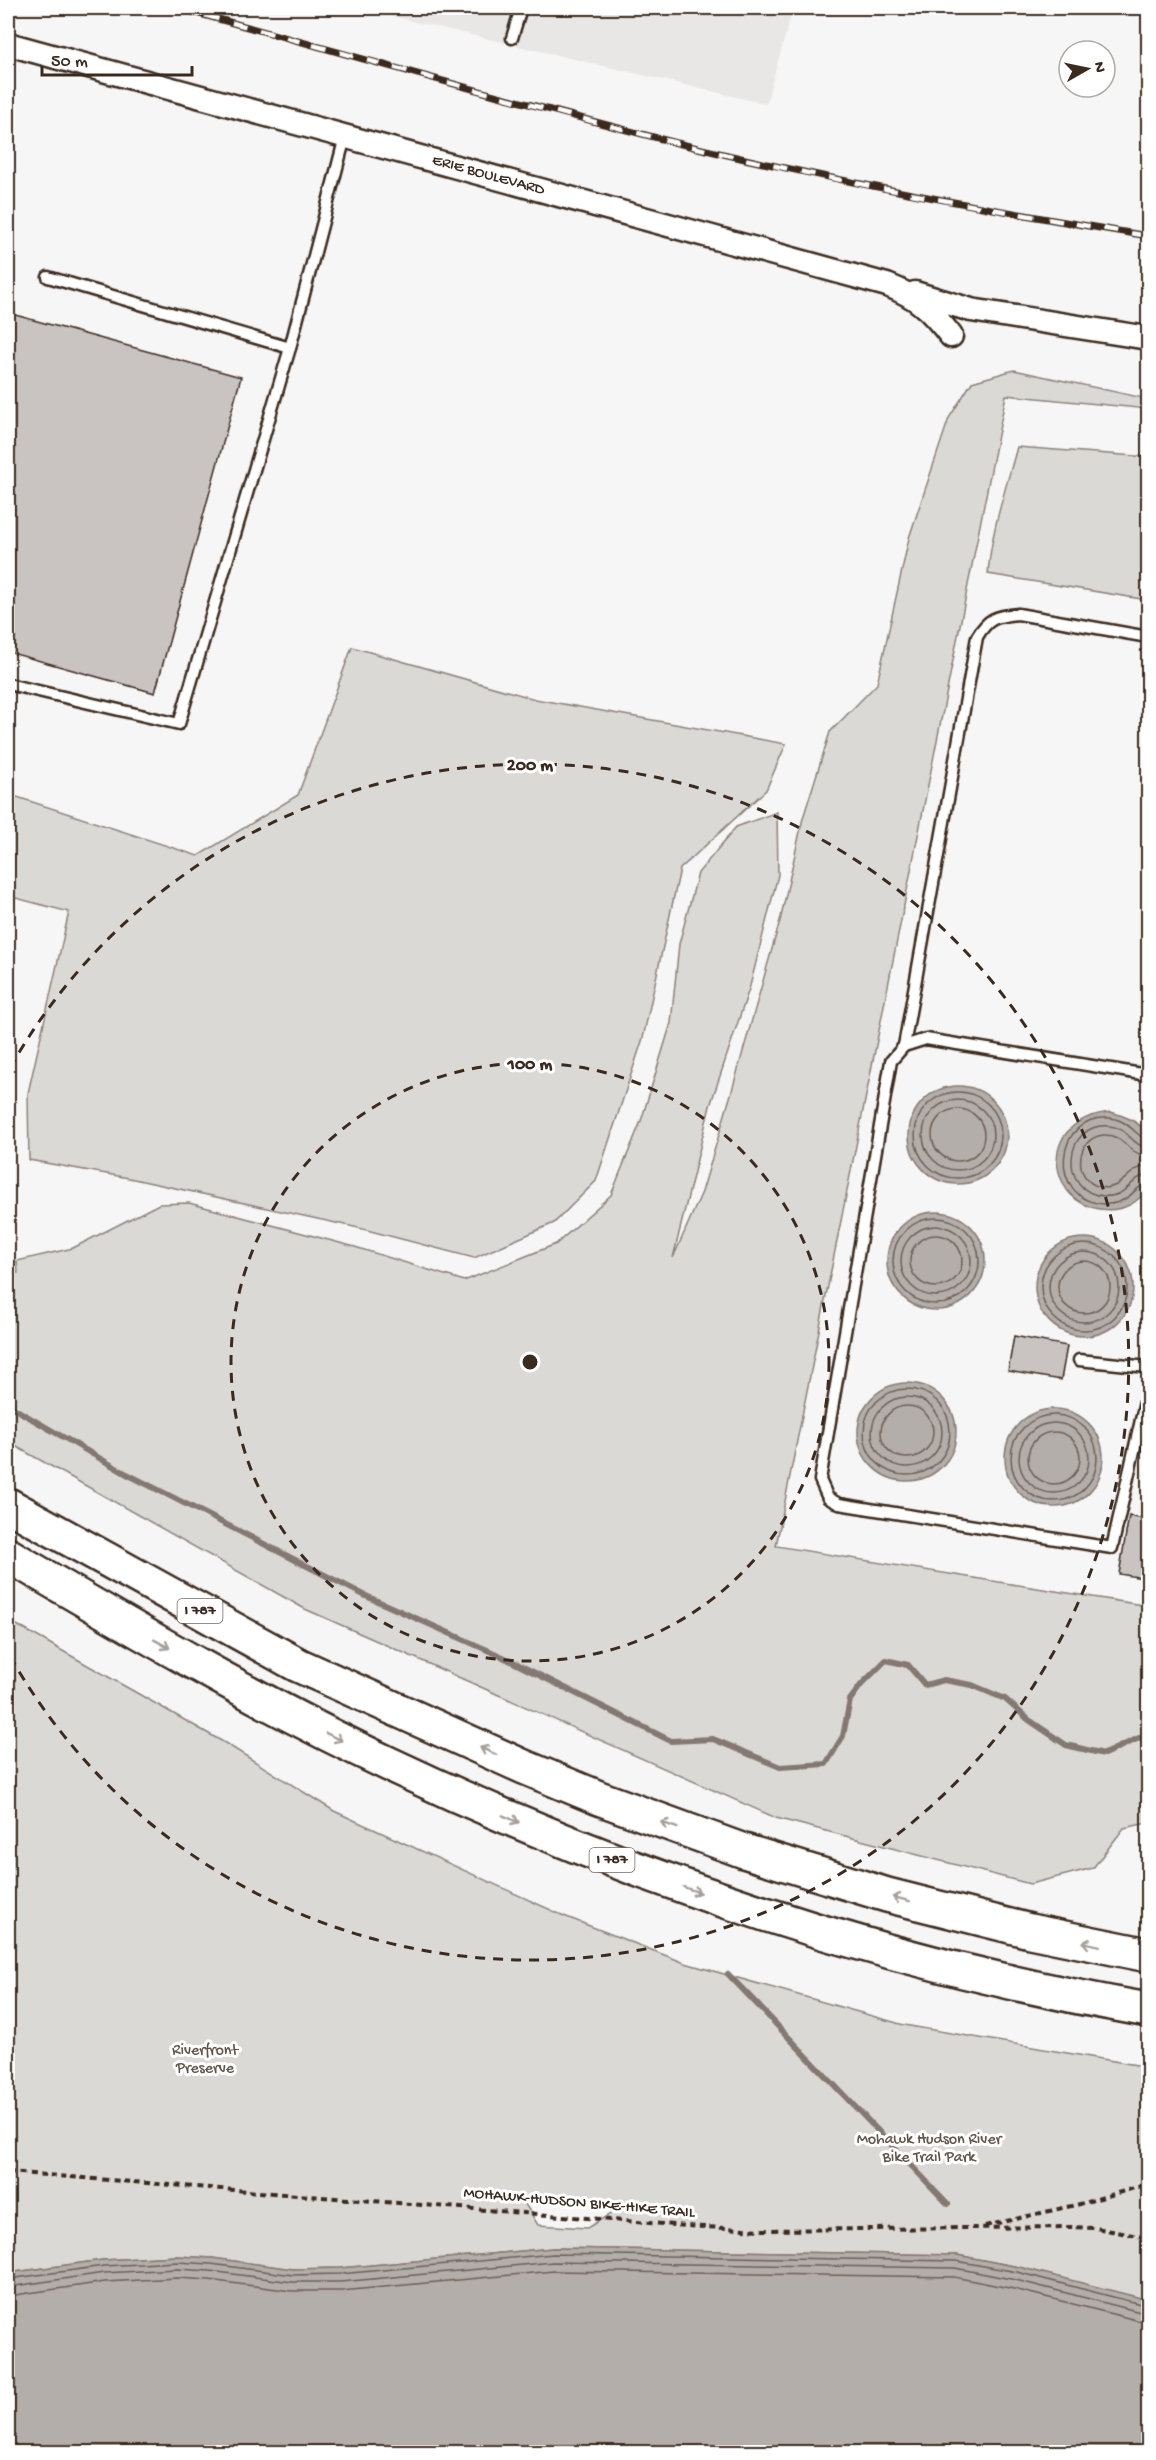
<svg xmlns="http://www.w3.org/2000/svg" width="1156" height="2460" font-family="'Gochi Hand',sans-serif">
	<rect width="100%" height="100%" fill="#f7f6f6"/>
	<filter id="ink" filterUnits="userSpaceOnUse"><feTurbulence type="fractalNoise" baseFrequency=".0167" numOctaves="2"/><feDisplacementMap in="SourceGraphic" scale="12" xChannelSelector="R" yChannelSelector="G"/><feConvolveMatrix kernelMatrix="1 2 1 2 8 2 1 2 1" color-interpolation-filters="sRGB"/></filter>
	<g filter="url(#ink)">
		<!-- built -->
		<path fill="#e9e7e6" d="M 356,8 L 793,8 L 766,104 Z"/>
		<!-- green -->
		<g fill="#dbd9d6" stroke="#8b827a" stroke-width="1.5" fill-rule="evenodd">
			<path d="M 1014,370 L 1148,399 L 1148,409 L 1006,395 L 776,1546 L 1148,1606 L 1148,1823 L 1124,1828 L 1093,1868 L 1030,1884 L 776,1818 L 305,1609 L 8,1442 L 8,1270 L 18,1273 L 17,1261 L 73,1248 L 159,1204 L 189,1203 L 355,1247 L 464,1281 L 556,1244 L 611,1195 L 641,1121 L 671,1023 L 679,944 L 698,873 L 736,827 L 777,812 L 778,875 L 750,986 L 710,1106 L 673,1258 L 702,1192 L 731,1094 L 781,917 L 803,818 L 830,732 L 877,684 L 909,538 L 949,418 L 972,382 Z"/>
			<path d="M 1017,447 L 1148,457 L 1148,600 L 988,574 C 991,531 1006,488 1017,447 Z"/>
			<path d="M 352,647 L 535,699 L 786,744 L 766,790 L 680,869 L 643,1038 L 596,1181 L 554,1223 L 474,1258 L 359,1228 L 129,1178 L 29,1160 L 28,1093 L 69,912 L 8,896 L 8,794 L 198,856 L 298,795 Z"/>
			<path d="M 8,1620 L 225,1743 L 334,1811 L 564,1916 L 685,1963 L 904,2025 L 1148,2067 L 1148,2301 L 1019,2267 L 957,2255 L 553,2248 L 340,2268 L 293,2269 L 212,2258 L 177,2256 L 103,2260 L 8,2273 ZM 522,2199 L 593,2204 L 617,2210 L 587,2228 L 538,2225 Z"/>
		</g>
		<!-- water -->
		<g fill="#b4aeaa" stroke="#847972" stroke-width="1.5">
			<circle cx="958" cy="1135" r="49"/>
			<path d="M 1111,1112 C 1124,1116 1142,1122 1148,1136 C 1151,1143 1148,1156 1148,1164 C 1148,1171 1150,1181 1147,1187 C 1132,1220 1079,1215 1064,1185 C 1044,1146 1071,1115 1111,1112 Z"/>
			<circle cx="936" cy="1261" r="49"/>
			<circle cx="1084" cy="1287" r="49"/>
			<circle cx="907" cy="1432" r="49"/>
			<circle cx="1054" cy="1458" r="49"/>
			<path d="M 553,2248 L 957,2255 L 1019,2267 L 1141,2298 L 1148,2301 L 1148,2452 L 8,2452 L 8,2273 L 103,2260 L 177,2256 L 212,2258 L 293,2269 L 340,2268 Z"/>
		</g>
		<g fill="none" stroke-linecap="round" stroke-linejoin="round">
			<!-- shore -->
			<g stroke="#6b5f56" stroke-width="1.5">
				<circle cx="958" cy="1135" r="43"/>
				<circle cx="958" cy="1135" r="35"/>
				<circle cx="958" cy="1135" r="26"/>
				<path d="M 1148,1140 C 1138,1139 1130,1120 1110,1118 C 1054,1113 1046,1201 1105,1204 C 1130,1205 1136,1184 1148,1183"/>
				<path d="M 1148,1147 C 1132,1147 1128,1127 1109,1126 C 1063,1122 1058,1193 1104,1196 C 1128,1198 1131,1176 1148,1175"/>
				<path d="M 1148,1156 C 1129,1156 1124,1134 1104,1135 C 1075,1137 1072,1180 1100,1187 C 1122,1192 1128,1167 1148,1166"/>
				<circle cx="936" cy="1261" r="43"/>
				<circle cx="936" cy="1261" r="35"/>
				<circle cx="936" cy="1261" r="26"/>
				<circle cx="1084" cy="1287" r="43"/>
				<circle cx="1084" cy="1287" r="35"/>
				<circle cx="1084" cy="1287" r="26"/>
				<circle cx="907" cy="1432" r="43"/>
				<circle cx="907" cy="1432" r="35"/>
				<circle cx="907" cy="1432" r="26"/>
				<circle cx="1054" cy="1458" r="43"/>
				<circle cx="1054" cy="1458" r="35"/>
				<circle cx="1054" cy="1458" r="26"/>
				<path d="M 8,2279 L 104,2266 L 177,2262 L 211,2264 L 293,2275 L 340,2274 L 553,2254 L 956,2261 L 1017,2272 L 1148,2306"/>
				<path d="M 8,2287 L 104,2273 L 177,2269 L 210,2271 L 292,2282 L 340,2282 L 553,2262 L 955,2268 L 1016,2280 L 1148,2314"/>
				<path d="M 8,2296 L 105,2282 L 177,2278 L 209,2280 L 291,2291 L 341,2291 L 554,2271 L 954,2277 L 1014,2289 L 1148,2323"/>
			</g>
			<!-- stream -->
			<g stroke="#847972" stroke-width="6">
				<path d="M 8,1405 L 125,1473 L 366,1596 L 503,1657 L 671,1741 L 713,1739 L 780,1767 L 826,1764 L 843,1736 L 850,1700 L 861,1685 L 886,1660 L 908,1665 L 925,1685 L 944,1680 L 972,1685 L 1005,1699 L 1029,1720 L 1066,1745 L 1104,1754 L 1148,1734"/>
				<path d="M 728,1974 L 948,2204"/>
			</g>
		</g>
		<!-- building -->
		<g fill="#c9c3c1" stroke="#3b2a1e" stroke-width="1.5">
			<path d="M 8,313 L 241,377 L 155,693 L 8,652 Z"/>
			<path d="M 1014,1336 L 1067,1346 L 1061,1380 L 1008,1371 Z"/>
			<path d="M 1129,1516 L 1149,1520 L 1149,1579 L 1119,1574 Z"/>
		</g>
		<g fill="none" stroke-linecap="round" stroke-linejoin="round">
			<!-- service casing -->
			<g stroke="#3b2a1e" stroke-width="15">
				<g id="service">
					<path d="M 512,38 L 521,8"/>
					<path d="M 48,277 L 290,348"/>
					<path d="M 8,684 L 179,724 L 290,348 L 345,137"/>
					<path d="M 904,1046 L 977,637 C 988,618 996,616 1018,614 L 1148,637"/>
					<path d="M 1148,1075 L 926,1039 L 904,1046 L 891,1061 L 820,1480 L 828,1498 L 839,1504 L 1112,1548 L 1148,1389"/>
					<path d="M 1079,1360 L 1148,1367"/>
				</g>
			</g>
			<!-- minor casing -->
			<g stroke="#3b2a1e" stroke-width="27">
				<g id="minor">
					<path id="s1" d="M 8,44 L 887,285 C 918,297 931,310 951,336"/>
					<path d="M 915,293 L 971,310 L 1148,338"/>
				</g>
			</g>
			<!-- motorway casing -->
			<g stroke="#3b2a1e" stroke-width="38">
				<g id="motorway">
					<path d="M 8,1505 L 298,1665 L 524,1767 L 599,1798 L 744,1851 L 887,1895 L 1030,1931 L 1148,1955"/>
					<path d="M 8,1555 C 132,1628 258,1702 389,1764 C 630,1878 885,1964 1148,2010"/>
				</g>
			</g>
			<!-- path -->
			<g stroke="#3b2a1e" stroke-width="4" stroke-dasharray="6 4.5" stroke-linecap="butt">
				<path d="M 8,2172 L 687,2226 L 762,2230 L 1072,2227 L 1096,2228 L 1148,2238"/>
				<path d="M 985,2226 L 1080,2204 L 1148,2184"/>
			</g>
			<!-- service -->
			<use href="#service" stroke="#fff" stroke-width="10"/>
			<!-- minor -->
			<use href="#minor" stroke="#fff" stroke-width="22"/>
			<!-- motorway -->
			<use href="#motorway" stroke="#fff" stroke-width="33"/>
			<!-- rail casing -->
			<g stroke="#3b2a1e" stroke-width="7">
				<path id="rail" d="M 178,8 C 344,53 510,101 677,143 C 832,181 990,210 1148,236"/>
			</g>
			<!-- rail -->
			<use href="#rail" stroke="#fff" stroke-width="4.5" stroke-dasharray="14" stroke-linecap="butt"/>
		</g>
		<!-- one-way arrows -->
		<defs><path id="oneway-shaft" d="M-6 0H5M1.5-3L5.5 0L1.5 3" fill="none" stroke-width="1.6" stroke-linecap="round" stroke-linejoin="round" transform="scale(1.5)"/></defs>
		<g stroke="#a79f9a">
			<use href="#oneway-shaft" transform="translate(162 1644) rotate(29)"/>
			<use href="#oneway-shaft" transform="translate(334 1737) rotate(26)"/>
			<use href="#oneway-shaft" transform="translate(488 1751) rotate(-156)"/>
			<use href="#oneway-shaft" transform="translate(511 1819) rotate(24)"/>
			<use href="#oneway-shaft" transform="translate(669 1825) rotate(-160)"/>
			<use href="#oneway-shaft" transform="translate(692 1890) rotate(19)"/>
			<use href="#oneway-shaft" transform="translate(901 1899) rotate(-166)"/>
			<use href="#oneway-shaft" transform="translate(1091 1944) rotate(-168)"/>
		</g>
	</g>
	<!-- distance rings -->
	<g fill="none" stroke="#3b2a1e" stroke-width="3" stroke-dasharray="10 8">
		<circle cx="530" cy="1362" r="299"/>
		<path d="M10 1068A598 598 0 1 1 10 1656"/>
	</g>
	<g text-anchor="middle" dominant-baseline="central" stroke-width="6" stroke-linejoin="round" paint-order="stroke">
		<!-- shield labels -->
		<g fill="#fff" stroke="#766a62" stroke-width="1.5">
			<rect x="177.5" y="1599" width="45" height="24" rx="4.5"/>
			<rect x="589.5" y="1848" width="45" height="24" rx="4.5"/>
		</g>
		<g font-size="15" font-weight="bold" fill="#3b2a1e">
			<text x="200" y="1611">I 787</text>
			<text x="612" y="1860">I 787</text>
		</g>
		<!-- street labels -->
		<g font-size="16" fill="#3b2a1e" stroke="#fff">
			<text stroke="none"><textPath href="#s1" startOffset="498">ERIE BOULEVARD</textPath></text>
			<text transform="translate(579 2204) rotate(5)">MOHAWK-HUDSON BIKE-HIKE TRAIL</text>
		</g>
		<!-- park labels -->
		<g font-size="16" fill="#63564c" stroke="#fff">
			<text x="205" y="2051">Riverfront<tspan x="205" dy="18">Preserve</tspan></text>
			<text x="929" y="2140">Mohawk Hudson River<tspan x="929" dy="18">Bike Trail Park</tspan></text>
		</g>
	</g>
	<circle cx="530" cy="1362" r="9" fill="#3b2a1e" stroke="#fff" stroke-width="3"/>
	<g font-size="18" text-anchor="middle" font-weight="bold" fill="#3b2a1e" stroke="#fff" stroke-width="6" stroke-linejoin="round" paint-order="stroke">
		<text x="530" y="770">200 m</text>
		<text x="530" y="1069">100 m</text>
	</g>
	<!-- margin -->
	<rect width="1156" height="2460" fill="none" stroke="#fff" stroke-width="30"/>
	<rect x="15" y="15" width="1126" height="2430" fill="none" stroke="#3b2a1e" stroke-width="2" filter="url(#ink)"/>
	<!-- north arrow -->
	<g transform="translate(1087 69) rotate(81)"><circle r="28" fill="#ffffff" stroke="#b1aaa5" stroke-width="1.5"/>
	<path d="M0-4.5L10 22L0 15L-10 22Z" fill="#3b2a1e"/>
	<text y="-9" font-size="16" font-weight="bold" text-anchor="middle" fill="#3b2a1e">N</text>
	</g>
	<!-- scale -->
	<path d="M42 66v9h150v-9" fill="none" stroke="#3b2a1e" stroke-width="3"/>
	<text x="51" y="66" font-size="18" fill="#3b2a1e" stroke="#ffffff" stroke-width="4.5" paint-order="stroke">50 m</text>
</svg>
